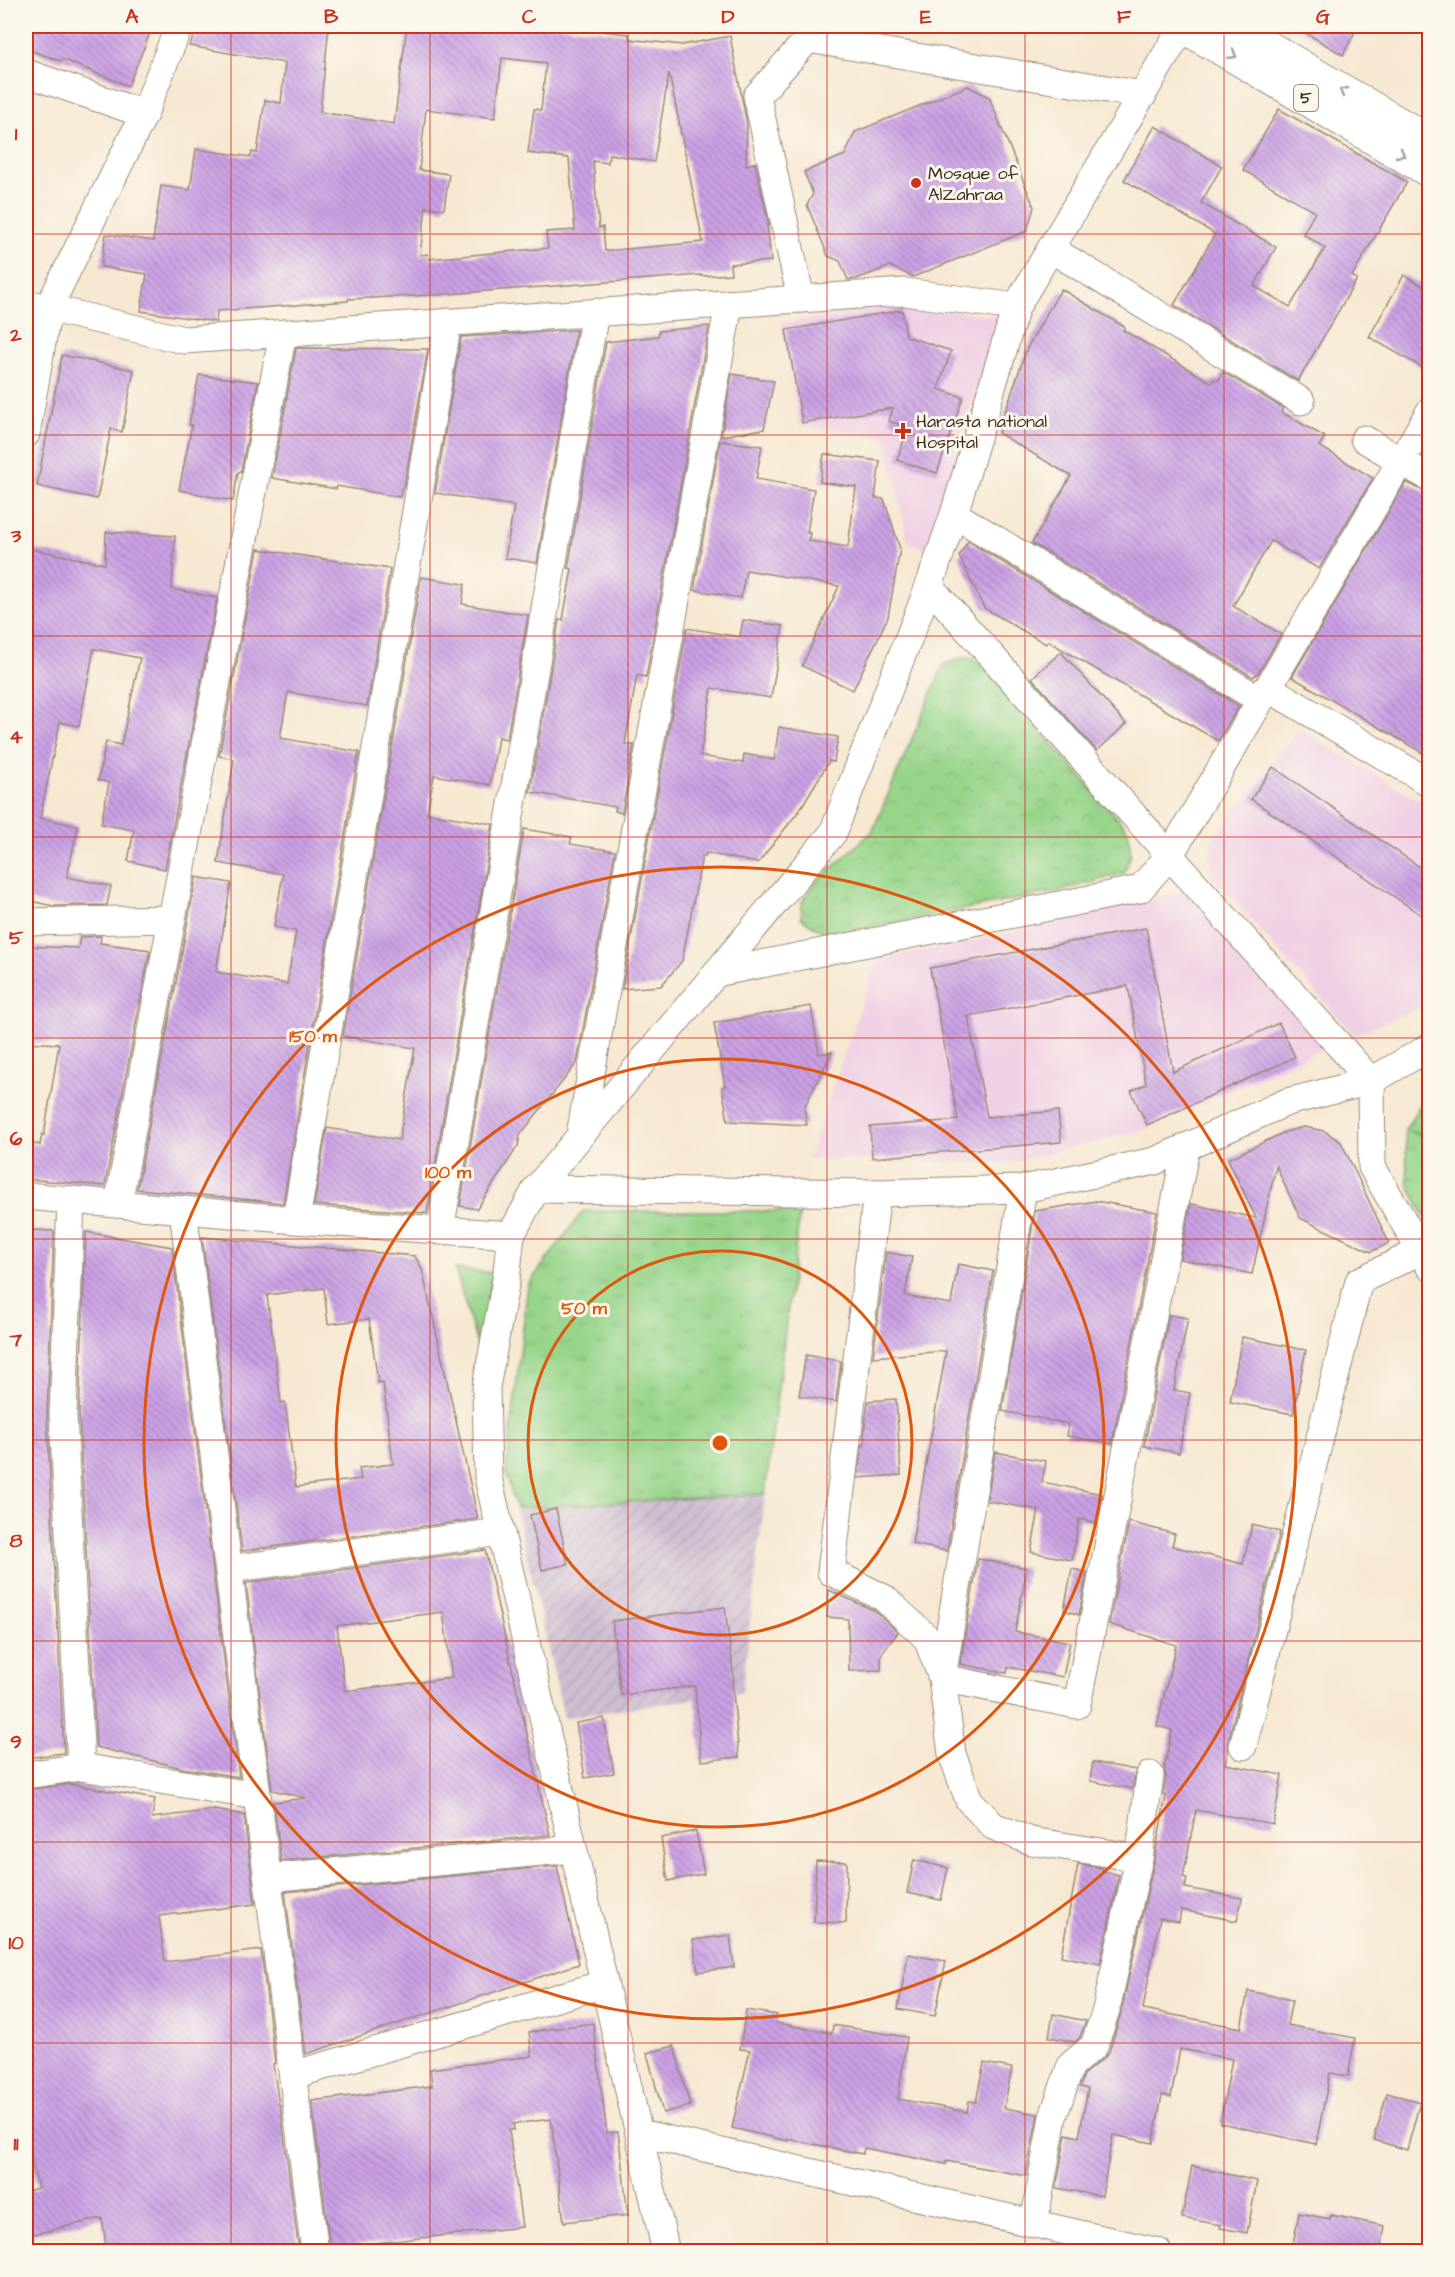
<svg xmlns="http://www.w3.org/2000/svg" width="1455" height="2277" font-family="'Architects Daughter',sans-serif">
	<defs>
		<pattern id="industrial-furrows" width="10" height="10" patternUnits="userSpaceOnUse" patternTransform="scale(1.5)"><rect width="10" height="10" fill="#cebed1"/><path d="M-1 1l2-2M0 10L10 0M9 11l2-2" fill="none" stroke="#b2a3b3"/></pattern>
		<pattern id="grass-tufts" width="24" height="20" patternUnits="userSpaceOnUse" patternTransform="scale(1.5)"><rect width="24" height="20" fill="#98d58b"/><path d="M3 7l-1-3M5 7V3M7 7l1-3M15 17l-1-3M17 17v-4M19 17l1-3" fill="none" stroke="#84b778"/></pattern>
		<pattern id="cemetery-stones" width="16" height="16" patternUnits="userSpaceOnUse" patternTransform="scale(1.5)"><rect width="16" height="16" fill="#98d58b"/><path d="M2 7V4a2 2 0 0 1 4 0v3zM10 15v-3a2 2 0 0 1 4 0v3z" fill="#84b778"/></pattern>
		<pattern id="park-crowns" width="20" height="18" patternUnits="userSpaceOnUse" patternTransform="scale(1.5)"><rect width="20" height="18" fill="#98d58b"/><path d="M2 6a3 3 0 1 1 6 0M12 15a3 3 0 1 1 6 0" fill="none" stroke="#84b778"/></pattern>
		<pattern id="building-back-hatch" width="6" height="6" patternUnits="userSpaceOnUse" patternTransform="scale(1.5)"><rect width="6" height="6" fill="#cba0e5"/><path d="M-1 5l2 2M0 0l6 6M5-1l2 2" fill="none" stroke="#a683b9"/></pattern>
	</defs>
	<rect width="100%" height="100%" fill="#fbf7ec"/>
	<filter id="ink" filterUnits="userSpaceOnUse"><feTurbulence type="fractalNoise" baseFrequency=".0167" numOctaves="2"/><feDisplacementMap in="SourceGraphic" scale="12" xChannelSelector="R" yChannelSelector="G"/><feConvolveMatrix kernelMatrix="1 2 1 2 8 2 1 2 1" color-interpolation-filters="sRGB"/></filter>
	<filter id="wash" filterUnits="userSpaceOnUse"><feTurbulence type="fractalNoise" baseFrequency=".008" numOctaves="4" result="noise"/><feDisplacementMap in="SourceGraphic" scale="24" xChannelSelector="R" yChannelSelector="G"/><feGaussianBlur stdDeviation="1.35" result="paint"/><feColorMatrix in="noise" values="0 0 0 0 0 0 0 0 0 0 0 0 0 0 0 0 0 1.4 0 .05"/><feComposite in="paint" operator="in"/></filter>
	<g filter="url(#wash)">
		<rect width="100%" height="100%" fill="#f7e8d2"/>
		<!-- built -->
		<g fill="#f0d0e4">
			<path d="M 904,304 L 997,317 L 927,550 L 908,542 L 886,438 L 799,425 L 782,323 Z"/>
			<path d="M 1299,729 L 1429,806 L 1429,1004 L 1354,1035 L 1211,875 L 1212,840 Z"/>
			<path d="M 1185,892 L 1327,1047 L 1147,1129 L 1010,1163 L 808,1159 L 877,960 L 1061,923 L 1068,911 Z"/>
		</g>
		<!-- industrial -->
		<path fill="url(#industrial-furrows)" d="M 765,1494 L 742,1692 L 564,1718 L 516,1508 Z"/>
		<!-- grass -->
		<g fill="url(#grass-tufts)" stroke="#6a8054" stroke-width="1.5">
			<path d="M 1405,1130 L 1429,1137 L 1429,1225 L 1408,1184 Z"/>
			<path d="M 583,1211 L 800,1211 L 765,1494 L 516,1508 L 506,1473 L 528,1285 Z"/>
			<path d="M 455,1269 L 493,1273 L 479,1351 Z"/>
		</g>
		<!-- cemetery -->
		<path fill="url(#cemetery-stones)" stroke="#6a8054" stroke-width="1.5" d="M 1429,1089 L 1429,1137 L 1405,1130 Z"/>
		<!-- park -->
		<path fill="url(#park-crowns)" stroke="#6a8054" stroke-width="1.5" d="M 964,657 L 980,662 L 1128,830 L 1131,855 L 1124,873 L 1065,890 L 839,933 L 821,931 L 801,918 L 802,902 L 812,886 L 872,832 L 944,664 Z"/>
		<g id="blocks">
			<!-- building -->
			<g fill="url(#building-back-hatch)" fill-rule="evenodd">
				<path d="M 26,26 L 153,26 L 128,86 L 62,59 L 61,61 L 26,49 Z"/>
				<path d="M 199,26 L 329,26 L 320,112 L 394,124 L 407,26 L 557,26 L 629,34 L 629,39 L 682,45 L 730,36 L 747,124 L 746,165 L 755,163 L 769,225 L 767,225 L 771,261 L 730,264 L 731,274 L 701,276 L 701,275 L 435,295 L 348,299 L 348,301 L 217,311 L 216,322 L 141,311 L 147,274 L 101,267 L 106,234 L 153,241 L 161,186 L 190,190 L 196,149 L 251,157 L 252,152 L 257,153 L 265,100 L 281,103 L 285,63 L 189,46 ZM 502,58 L 546,63 L 541,110 L 534,109 L 528,153 L 569,158 L 575,230 L 546,232 L 548,248 L 429,259 L 428,254 L 420,255 L 426,207 L 444,209 L 449,174 L 419,170 L 426,109 L 495,118 ZM 669,73 L 703,242 L 605,251 L 603,227 L 599,228 L 593,161 L 608,163 L 609,154 L 654,162 Z"/>
				<path d="M 1294,26 L 1358,26 L 1343,55 Z"/>
				<path d="M 968,86 L 989,97 L 1034,207 L 1027,231 L 913,277 L 890,266 L 857,279 L 848,280 L 840,261 L 828,256 L 807,205 L 813,194 L 804,172 L 845,155 L 855,132 Z"/>
				<path d="M 1279,109 L 1407,182 L 1352,276 L 1357,279 L 1298,381 L 1174,305 L 1215,234 L 1124,180 L 1155,126 L 1222,166 L 1201,203 L 1276,247 L 1254,286 L 1290,307 L 1325,248 L 1303,234 L 1315,212 L 1243,170 Z"/>
				<path d="M 1404,275 L 1430,290 L 1430,372 L 1369,337 Z"/>
				<path d="M 1061,289 L 1125,327 L 1123,330 L 1212,383 L 1214,379 L 1218,381 L 1223,372 L 1283,408 L 1281,412 L 1325,437 L 1319,446 L 1373,478 L 1319,569 L 1271,541 L 1233,606 L 1281,634 L 1259,672 L 1253,677 L 1032,543 L 1071,476 L 998,433 L 1027,348 Z"/>
				<path d="M 902,310 L 906,336 L 951,351 L 938,389 L 963,397 L 937,473 L 897,460 L 908,428 L 889,421 L 893,408 L 802,423 L 786,330 Z"/>
				<path d="M 709,326 L 646,677 L 637,675 L 625,744 L 634,745 L 622,813 L 615,811 L 616,807 L 530,792 L 559,620 L 563,620 L 572,569 L 568,568 L 606,342 L 658,336 L 659,331 Z"/>
				<path d="M 576,330 L 537,563 L 505,558 L 514,506 L 435,493 L 461,337 Z"/>
				<path d="M 296,348 L 428,349 L 404,487 L 402,487 L 400,497 L 337,486 L 336,489 L 272,478 Z"/>
				<path d="M 62,355 L 134,370 L 122,432 L 111,429 L 97,499 L 37,486 Z"/>
				<path d="M 732,374 L 774,381 L 764,429 L 721,436 Z"/>
				<path d="M 199,375 L 258,382 L 241,472 L 238,472 L 233,501 L 179,490 L 192,425 L 189,425 Z"/>
				<path d="M 720,441 L 762,446 L 756,479 L 814,489 L 807,533 L 810,533 L 808,541 L 848,547 L 856,487 L 820,482 L 824,454 L 880,461 L 875,498 L 884,499 L 900,549 L 888,617 L 853,690 L 802,666 L 839,586 L 746,570 L 741,598 L 694,590 Z"/>
				<path d="M 1406,482 L 1430,494 L 1430,757 L 1292,677 Z"/>
				<path d="M 106,532 L 175,536 L 172,589 L 217,598 L 165,869 L 128,861 L 134,830 L 101,824 L 109,783 L 98,780 L 106,742 L 121,745 L 140,658 L 94,649 L 79,726 L 60,722 L 40,818 L 78,826 L 67,877 L 111,886 L 107,905 L 53,906 L 26,900 L 26,548 L 105,564 Z"/>
				<path d="M 968,541 L 1239,706 L 1218,741 L 1048,641 L 1046,644 L 984,608 L 959,556 Z"/>
				<path d="M 258,549 L 390,569 L 367,706 L 288,692 L 280,738 L 359,752 L 283,1203 L 137,1189 L 196,877 L 231,883 L 216,972 L 287,984 L 296,931 L 274,927 L 283,874 L 218,863 L 234,759 L 219,756 Z"/>
				<path d="M 421,577 L 465,584 L 462,604 L 528,615 L 507,739 L 498,737 L 490,785 L 434,775 L 427,813 L 493,824 L 427,1213 L 314,1205 L 327,1128 L 399,1140 L 415,1048 L 343,1036 Z"/>
				<path d="M 743,620 L 783,626 L 771,698 L 712,688 L 700,756 L 743,763 L 744,754 L 774,760 L 779,727 L 838,737 L 834,762 L 829,761 L 799,811 L 758,863 L 706,853 L 705,857 L 702,856 L 682,961 L 661,986 L 622,989 L 687,628 L 740,637 Z"/>
				<path d="M 1061,652 L 1126,724 L 1097,751 L 1032,678 Z"/>
				<path d="M 1273,767 L 1430,874 L 1430,921 L 1251,799 Z"/>
				<path d="M 524,829 L 572,837 L 570,844 L 615,851 L 577,1063 L 520,1135 L 518,1146 L 477,1209 L 460,1206 Z"/>
				<path d="M 1146,928 L 1173,1072 L 1279,1023 L 1295,1057 L 1147,1125 L 1131,1091 L 1146,1084 L 1128,986 L 968,1016 L 987,1117 L 1058,1111 L 1061,1142 L 872,1158 L 870,1127 L 958,1120 L 930,968 Z"/>
				<path d="M 101,936 L 100,943 L 150,950 L 105,1186 L 26,1179 L 26,1142 L 40,1145 L 42,1134 L 44,1135 L 59,1044 L 26,1042 L 26,946 L 78,948 L 80,937 Z"/>
				<path d="M 811,1006 L 819,1054 L 832,1052 L 804,1108 L 807,1125 L 728,1121 L 722,1087 L 725,1086 L 714,1023 Z"/>
				<path d="M 1304,1127 L 1324,1131 L 1341,1142 L 1389,1243 L 1371,1252 L 1300,1218 L 1276,1166 L 1252,1274 L 1180,1259 L 1191,1204 L 1256,1218 L 1228,1159 L 1285,1132 Z"/>
				<path d="M 1096,1201 L 1157,1212 L 1112,1444 L 1067,1436 L 1069,1424 L 1002,1411 L 1035,1211 Z"/>
				<path d="M 31,1230 L 54,1231 L 47,1416 L 64,1753 L 26,1758 L 28,1652 L 33,1652 L 31,1520 L 26,1520 L 26,1340 Z"/>
				<path d="M 86,1232 L 172,1247 L 239,1777 L 182,1768 L 96,1747 L 79,1415 Z"/>
				<path d="M 202,1237 L 415,1256 L 422,1269 L 478,1519 L 242,1551 ZM 324,1288 L 328,1324 L 369,1319 L 378,1383 L 383,1382 L 393,1464 L 359,1468 L 361,1479 L 296,1487 L 285,1402 L 281,1403 L 267,1295 Z"/>
				<path d="M 886,1252 L 912,1257 L 905,1296 L 951,1304 L 958,1264 L 993,1271 L 947,1551 L 912,1544 L 946,1351 L 873,1357 Z"/>
				<path d="M 1169,1315 L 1188,1318 L 1174,1390 L 1190,1393 L 1179,1453 L 1144,1446 Z"/>
				<path d="M 1242,1337 L 1306,1350 L 1293,1414 L 1230,1402 Z"/>
				<path d="M 806,1355 L 841,1361 L 836,1402 L 799,1396 Z"/>
				<path d="M 896,1399 L 901,1475 L 858,1478 L 862,1445 L 865,1445 L 864,1433 L 868,1401 Z"/>
				<path d="M 995,1452 L 1046,1461 L 1042,1482 L 1102,1494 L 1097,1523 L 1079,1519 L 1072,1560 L 1031,1552 L 1039,1510 L 987,1501 Z"/>
				<path d="M 556,1509 L 568,1564 L 542,1570 L 530,1515 Z"/>
				<path d="M 1129,1522 L 1175,1534 L 1172,1546 L 1243,1564 L 1252,1525 L 1280,1532 L 1228,1742 L 1228,1752 L 1225,1764 L 1282,1775 L 1273,1824 L 1196,1810 L 1183,1877 L 1187,1878 L 1185,1888 L 1242,1898 L 1237,1921 L 1181,1910 L 1179,1922 L 1160,1918 L 1143,2009 L 1241,2028 L 1248,1991 L 1292,2000 L 1287,2025 L 1355,2038 L 1348,2076 L 1330,2073 L 1316,2144 L 1220,2123 L 1232,2059 L 1180,2049 L 1171,2097 L 1162,2095 L 1153,2143 L 1113,2135 L 1102,2196 L 1056,2188 L 1066,2134 L 1079,2137 L 1088,2089 L 1080,2087 L 1084,2074 L 1104,2058 L 1109,2052 L 1121,2013 L 1154,1861 L 1166,1796 L 1163,1795 L 1166,1777 L 1164,1769 L 1172,1730 L 1157,1726 L 1176,1645 L 1109,1624 Z"/>
				<path d="M 485,1550 L 550,1835 L 281,1861 L 274,1802 L 306,1798 L 272,1790 L 246,1583 ZM 443,1612 L 452,1678 L 345,1691 L 337,1626 Z"/>
				<path d="M 978,1559 L 1027,1568 L 1015,1632 L 1070,1642 L 1063,1677 L 1008,1667 L 1007,1673 L 960,1664 Z"/>
				<path d="M 1072,1569 L 1087,1572 L 1079,1615 L 1064,1610 Z"/>
				<path d="M 829,1590 L 875,1611 L 898,1632 L 881,1655 L 881,1670 L 849,1671 L 848,1619 L 827,1617 Z"/>
				<path d="M 725,1607 L 734,1681 L 732,1681 L 739,1757 L 701,1761 L 695,1686 L 621,1695 L 612,1621 Z"/>
				<path d="M 604,1718 L 614,1773 L 585,1778 L 576,1723 Z"/>
				<path d="M 1093,1762 L 1136,1770 L 1132,1789 L 1090,1781 Z"/>
				<path d="M 71,1784 L 155,1799 L 152,1818 L 214,1810 L 244,1815 L 255,1904 L 159,1916 L 165,1962 L 261,1950 L 275,2063 L 273,2064 L 279,2105 L 280,2105 L 299,2251 L 220,2252 L 220,2249 L 197,2252 L 107,2252 L 102,2218 L 26,2236 L 26,2191 L 38,2188 L 26,2137 L 26,1790 Z"/>
				<path d="M 696,1831 L 704,1874 L 668,1881 L 661,1838 Z"/>
				<path d="M 914,1860 L 948,1868 L 941,1900 L 907,1893 Z"/>
				<path d="M 816,1861 L 847,1862 L 846,1923 L 814,1922 Z"/>
				<path d="M 1078,1864 L 1103,1868 L 1103,1871 L 1119,1875 L 1100,1964 L 1061,1956 Z"/>
				<path d="M 557,1866 L 579,1964 L 306,2054 L 285,1892 Z"/>
				<path d="M 730,1935 L 734,1967 L 698,1972 L 693,1940 Z"/>
				<path d="M 908,1954 L 946,1961 L 935,2016 L 898,2009 Z"/>
				<path d="M 746,2010 L 777,2015 L 776,2023 L 832,2033 L 833,2025 L 907,2037 L 898,2099 L 967,2112 L 969,2101 L 976,2102 L 984,2063 L 1012,2068 L 1004,2108 L 1038,2114 L 1026,2176 L 946,2161 L 946,2164 L 864,2148 L 863,2154 L 788,2139 L 788,2141 L 732,2128 L 750,2050 L 740,2049 Z"/>
				<path d="M 1053,2014 L 1086,2021 L 1080,2037 L 1075,2042 L 1049,2037 Z"/>
				<path d="M 593,2023 L 607,2133 L 618,2132 L 628,2215 L 564,2222 L 551,2119 L 513,2124 L 514,2130 L 509,2130 L 522,2227 L 330,2248 L 312,2101 L 432,2086 L 430,2069 L 532,2056 L 529,2032 Z"/>
				<path d="M 674,2046 L 690,2106 L 663,2113 L 647,2053 Z"/>
				<path d="M 1387,2093 L 1420,2102 L 1407,2150 L 1374,2140 Z"/>
				<path d="M 1192,2166 L 1257,2181 L 1247,2233 L 1220,2228 L 1221,2225 L 1182,2218 Z"/>
				<path d="M 1299,2213 L 1330,2219 L 1331,2215 L 1385,2226 L 1380,2252 L 1307,2252 L 1292,2249 Z"/>
			</g>
		</g>
	</g>
	<g filter="url(#ink)">
		<use href="#blocks" fill-opacity="0" stroke="#998978" stroke-width="1.5"/>
		<g fill="none" stroke-linecap="round" stroke-linejoin="round">
			<!-- minor casing -->
			<g stroke="#998978" stroke-width="29">
				<g id="minor">
					<path d="M 26,73 L 144,114"/>
					<path d="M 1051,249 L 1301,401"/>
					<path d="M 801,299 L 757,96 L 808,39 L 1143,95"/>
					<path d="M 26,303 L 184,340 L 905,292 L 1016,307"/>
					<path d="M 26,434 L 48,309 L 144,114 L 179,26"/>
					<path d="M 1364,439 L 1430,478"/>
					<path d="M 954,514 L 1255,697 L 1268,688 L 1430,783"/>
					<path d="M 929,586 L 1371,1081 L 1372,1167 L 1430,1267"/>
					<path d="M 26,922 L 172,919"/>
					<path d="M 716,973 L 1140,889 L 1170,855 L 1430,411"/>
					<path d="M 580,1135 L 729,304"/>
					<path d="M 536,1189 L 877,1193 L 1023,1189 L 1155,1161 L 1287,1102 L 1371,1081 L 1430,1047"/>
					<path d="M 1023,1189 L 942,1678 L 1077,1705 L 1186,1147"/>
					<path d="M 877,1193 L 831,1572 L 884,1598 L 927,1638 L 942,1678 L 952,1754 L 969,1800 L 993,1826 L 1031,1841 L 1139,1858"/>
					<path d="M 26,1196 L 296,1220 L 511,1235"/>
					<path d="M 71,1200 L 63,1415 L 81,1767"/>
					<path d="M 118,1204 L 283,333"/>
					<path d="M 183,1210 L 315,2252"/>
					<path d="M 296,1220 L 448,322"/>
					<path d="M 440,1231 L 595,312"/>
					<path d="M 229,1569 L 500,1532"/>
					<path d="M 1243,1746 L 1359,1281 L 1420,1251"/>
					<path d="M 26,1775 L 81,1767 L 257,1796"/>
					<path d="M 268,1878 L 573,1849"/>
					<path d="M 293,2075 L 604,1984"/>
					<path d="M 639,2133 L 1158,2252"/>
					<path d="M 1034,2223 L 1053,2117 L 1071,2065 L 1094,2046 L 1106,2010 L 1139,1858 L 1150,1775"/>
					<path d="M 666,2252 L 488,1477 L 486,1387 L 506,1280 L 511,1235 L 536,1189 L 833,833 L 929,586 L 954,514 L 1016,307 L 1183,26"/>
				</g>
			</g>
			<!-- major casing -->
			<g stroke="#998978" stroke-width="35">
				<g id="major">
					<path d="M 1183,26 L 1430,171"/>
					<path d="M 1231,26 L 1430,142"/>
				</g>
			</g>
			<!-- minor -->
			<use href="#minor" stroke="#fff" stroke-width="27"/>
			<!-- major -->
			<use href="#major" stroke="#fff" stroke-width="33"/>
		</g>
		<!-- one-way arrows -->
		<defs><path id="oneway-chevron" d="M-2-3.5L2.5 0L-2 3.5" fill="none" stroke-width="1.6" stroke-linecap="round" stroke-linejoin="round" transform="scale(1.5)"/></defs>
		<g stroke="#a79f9a">
			<use href="#oneway-chevron" transform="translate(1233 55) rotate(30)"/>
			<use href="#oneway-chevron" transform="translate(1343 91) rotate(-150)"/>
			<use href="#oneway-chevron" transform="translate(1401 154) rotate(30)"/>
		</g>
	</g>
	<!-- grid -->
	<path fill="none" stroke="#c8321e" stroke-width="1.5" stroke-opacity="0.55" d="M 231,26 L 231,2252M 430,26 L 430,2252M 628,26 L 628,2252M 827,26 L 827,2252M 1025,26 L 1025,2252M 1224,26 L 1224,2252M 26,234 L 1430,234M 26,435 L 1430,435M 26,636 L 1430,636M 26,837 L 1430,837M 26,1038 L 1430,1038M 26,1239 L 1430,1239M 26,1440 L 1430,1440M 26,1641 L 1430,1641M 26,1842 L 1430,1842M 26,2043 L 1430,2043"/>
	<!-- distance rings -->
	<g fill="none" stroke="#df570d" stroke-width="3">
		<circle cx="720" cy="1443" r="192"/>
		<circle cx="720" cy="1443" r="384"/>
		<circle cx="720" cy="1443" r="576"/>
	</g>
	<!-- markers -->
	<g fill="#c8321e" stroke="#fbf7ec" stroke-width="2">
		<circle cx="916" cy="183" r="6"/>
		<path d="M900 422h6v6h6v6h-6v6h-6v-6h-6v-6h6z"/>
	</g>
	<g text-anchor="middle" dominant-baseline="central" stroke-width="6" stroke-linejoin="round" paint-order="stroke">
		<!-- shield labels -->
		<rect fill="#fbf7ec" stroke="#75685c" stroke-width="1.5" x="1294" y="85" width="24" height="26" rx="4.5"/>
		<g font-size="16" font-weight="bold" fill="#3b2a1e">
			<text x="1306" y="98">5</text>
		</g>
		<!-- poi labels -->
		<g font-size="18" fill="#3b2a1e" stroke="#fbf7ec" text-anchor="start">
			<text x="928" y="173">Mosque of<tspan x="928" dy="21">AlZahraa</tspan></text>
			<text x="916" y="421">Harasta national<tspan x="916" dy="21">Hospital</tspan></text>
		</g>
	</g>
	<circle cx="720" cy="1443" r="9" fill="#df570d" stroke="#fbf7ec" stroke-width="3"/>
	<g font-size="18" text-anchor="middle" font-weight="bold" fill="#df570d" stroke="#fbf7ec" stroke-width="6" stroke-linejoin="round" paint-order="stroke">
		<text x="313" y="1042">150 m</text>
		<text x="448" y="1178">100 m</text>
		<text x="584" y="1314">50 m</text>
	</g>
	<!-- margin -->
	<rect width="1455" height="2277" fill="none" stroke="#fbf7ec" stroke-width="66"/>
	<rect x="33" y="33" width="1389" height="2211" fill="none" stroke="#c8321e" stroke-width="2"/>
	<g font-size="20" text-anchor="middle" font-weight="bold" fill="#c8321e">
		<text x="132" y="23">A</text>
		<text x="331" y="23">B</text>
		<text x="529" y="23">C</text>
		<text x="728" y="23">D</text>
		<text x="926" y="23">E</text>
		<text x="1124" y="23">F</text>
		<text x="1323" y="23">G</text>
		<text x="16" y="140">1</text>
		<text x="16" y="341">2</text>
		<text x="16" y="542">3</text>
		<text x="16" y="743">4</text>
		<text x="16" y="944">5</text>
		<text x="16" y="1145">6</text>
		<text x="16" y="1346">7</text>
		<text x="16" y="1547">8</text>
		<text x="16" y="1748">9</text>
		<text x="16" y="1949">10</text>
		<text x="16" y="2150">11</text>
	</g>
</svg>
